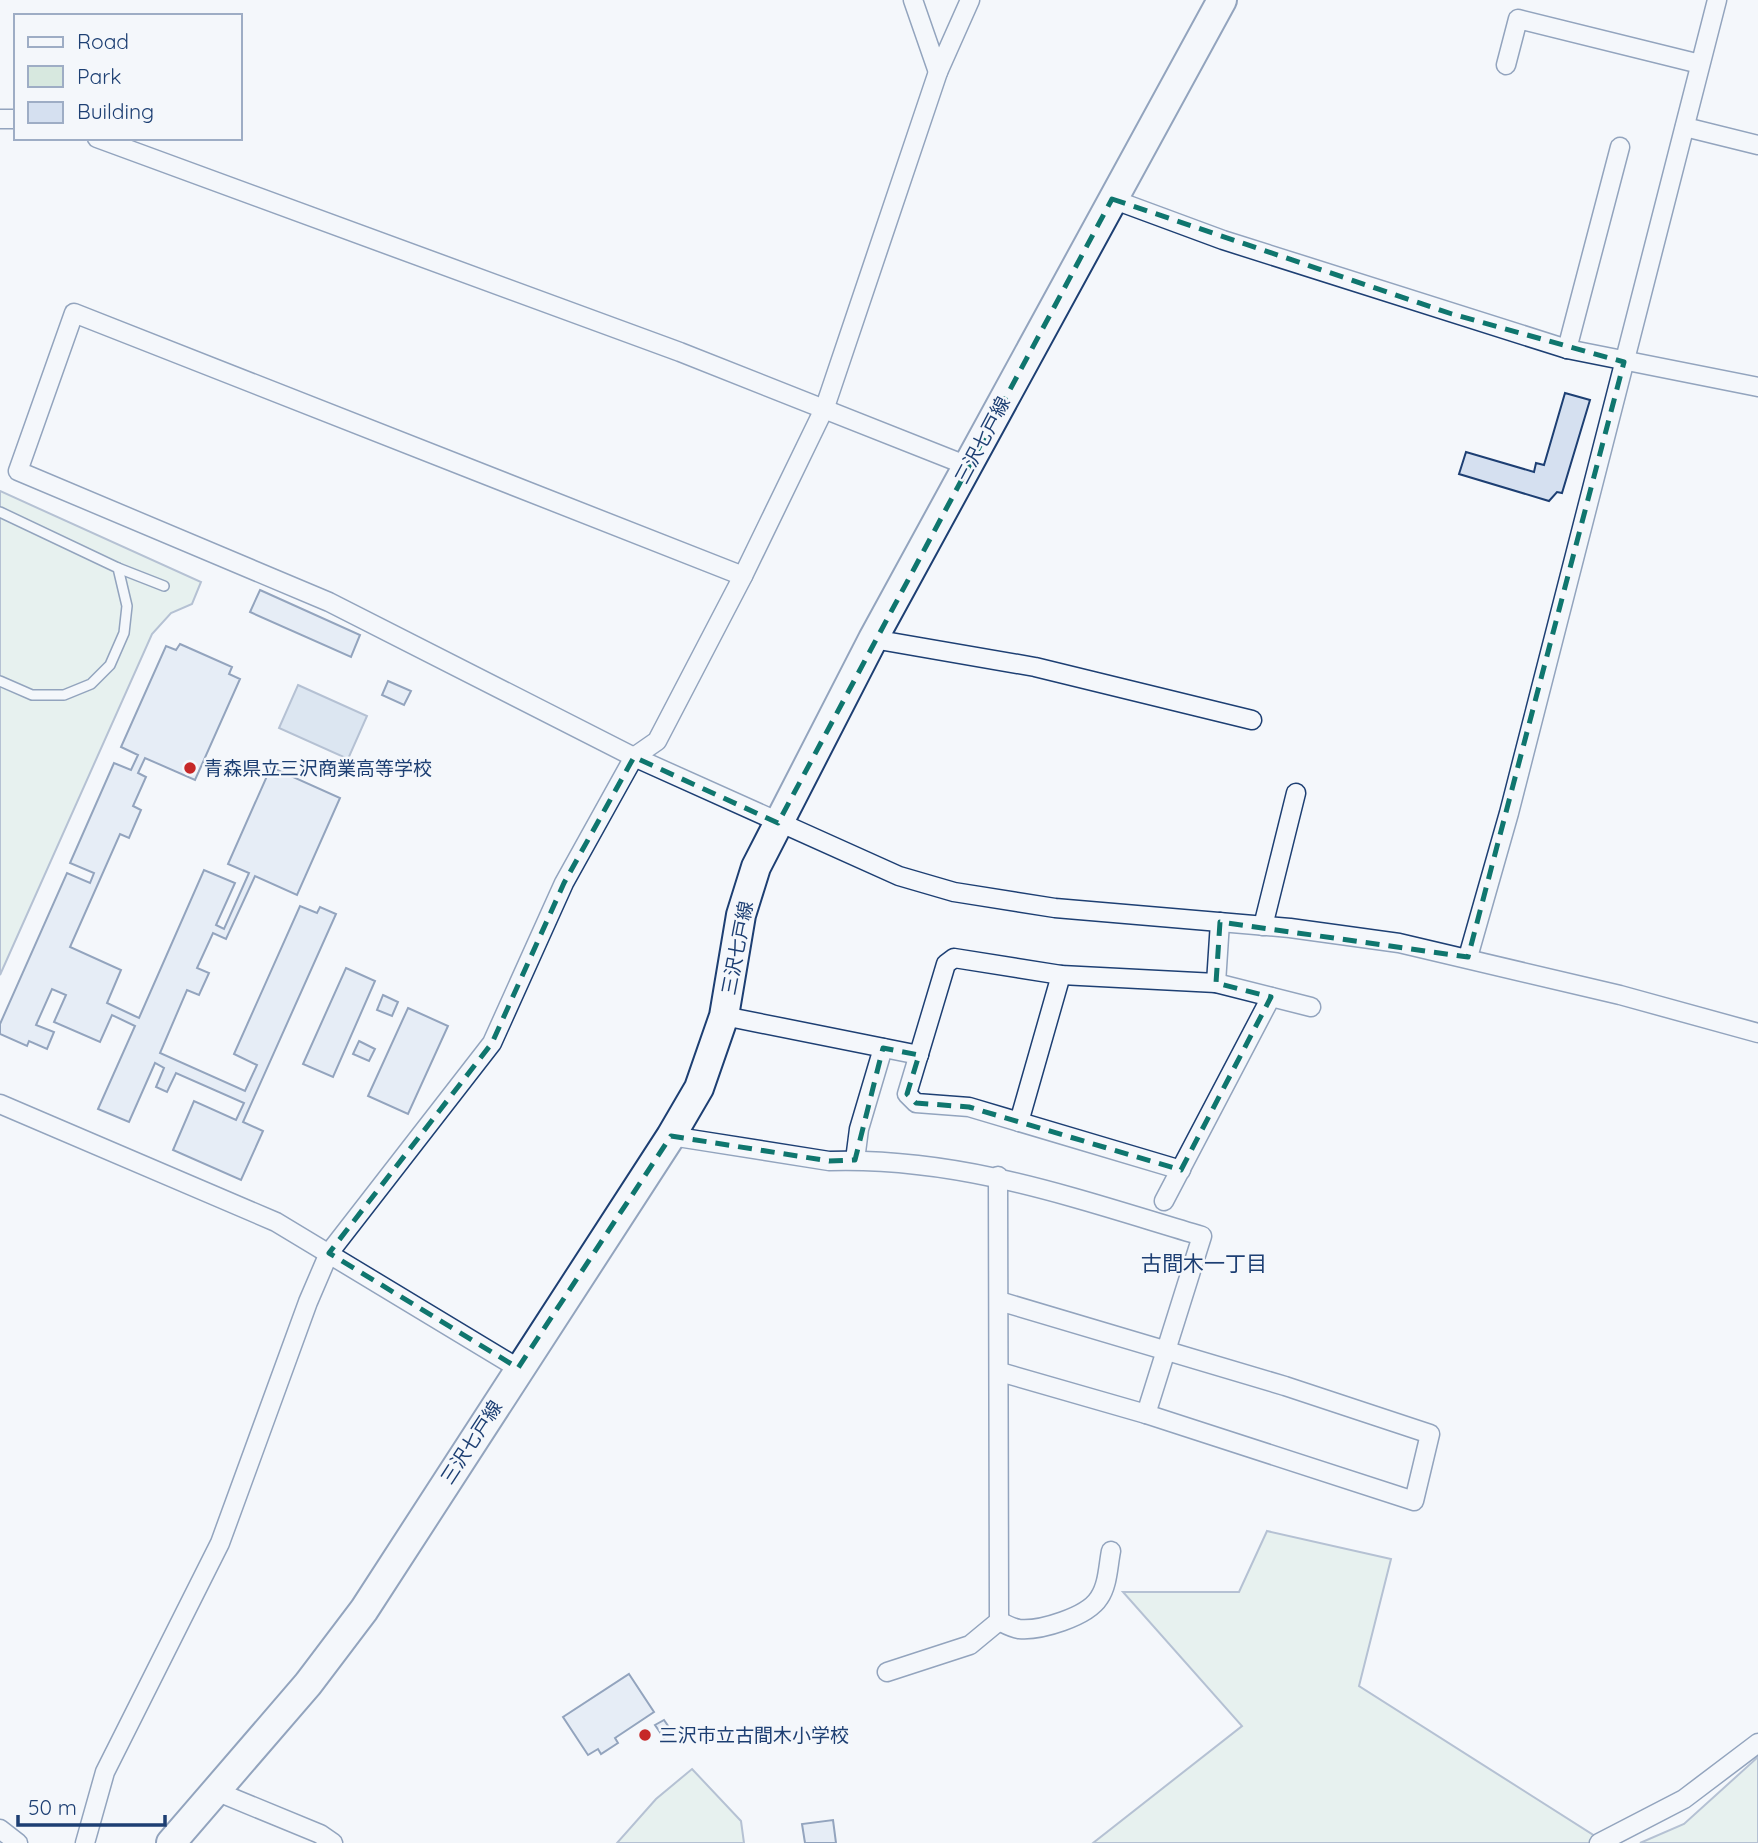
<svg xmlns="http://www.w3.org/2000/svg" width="1758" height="1843" font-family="Quicksand,'Noto Sans JP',sans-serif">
	<rect width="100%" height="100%" fill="#f4f7fb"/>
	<!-- green -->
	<g fill="#d7e8df" stroke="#687fa3" stroke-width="2">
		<path d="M 0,491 L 201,582 L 192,604 L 171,613 L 152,634 L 0,975 Z"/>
		<path d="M 1267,1531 L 1391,1559 L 1359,1686 L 1606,1843 L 1093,1843 L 1242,1726 L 1123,1592 L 1239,1592 Z"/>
		<path d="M 1758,1757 L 1758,1843 L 1640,1843 L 1684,1824 Z"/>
		<path d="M 692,1769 L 741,1821 L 744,1843 L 617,1843 L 656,1799 Z"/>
	</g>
	<!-- water -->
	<path fill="#bed0e5" stroke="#687fa3" stroke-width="2" d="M 298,685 L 367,716 L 348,759 L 279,728 Z"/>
	<!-- building -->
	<g fill="#d5e0f0" stroke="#1d3f73" stroke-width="2">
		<path d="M 1565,393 L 1590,400 L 1562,493 L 1557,492 L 1549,501 L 1459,474 L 1466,452 L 1534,472 L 1536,463 L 1544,465 Z"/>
		<path d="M 260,590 L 360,635 L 351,657 L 250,612 Z"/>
		<path d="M 180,644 L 232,667 L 229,674 L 240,679 L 195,780 L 145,758 L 138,773 L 146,777 L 133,806 L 141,810 L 129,838 L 120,834 L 70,947 L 121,970 L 107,1003 L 139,1018 L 204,870 L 235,883 L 216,925 L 224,929 L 249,873 L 228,864 L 271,767 L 340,798 L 297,895 L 255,876 L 226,939 L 213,933 L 197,968 L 209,973 L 199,995 L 187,990 L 160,1053 L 245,1091 L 257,1065 L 234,1054 L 300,906 L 317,913 L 320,907 L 336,914 L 243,1122 L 263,1131 L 241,1180 L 173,1150 L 194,1101 L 236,1120 L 244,1103 L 176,1073 L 167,1092 L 156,1087 L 164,1068 L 155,1063 L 129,1122 L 98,1109 L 135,1026 L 112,1015 L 100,1042 L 54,1022 L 66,995 L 52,989 L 36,1025 L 54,1032 L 47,1049 L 29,1041 L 27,1046 L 0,1034 L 0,1024 L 67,873 L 90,883 L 94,873 L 70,863 L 114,763 L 131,770 L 138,755 L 121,747 L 166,646 L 176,650 Z"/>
		<path d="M 388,681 L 411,691 L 404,705 L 382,695 Z"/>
		<path d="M 346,968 L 375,981 L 333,1077 L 303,1064 Z"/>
		<path d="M 383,995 L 398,1002 L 392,1016 L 377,1010 Z"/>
		<path d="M 408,1008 L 448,1026 L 408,1114 L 368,1096 Z"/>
		<path d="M 359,1041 L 375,1049 L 369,1061 L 353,1054 Z"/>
		<path d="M 629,1674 L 654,1712 L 615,1738 L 618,1743 L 601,1754 L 598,1749 L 588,1755 L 563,1717 Z"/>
		<path d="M 664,1720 L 673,1733 L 664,1738 L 655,1725 Z"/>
		<path d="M 833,1820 L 836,1843 L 805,1843 L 802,1824 Z"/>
	</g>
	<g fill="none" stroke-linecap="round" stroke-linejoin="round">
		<!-- lane casing -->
		<g stroke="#1d3f73" stroke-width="12">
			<g id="lane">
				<path d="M 0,512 L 118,568 L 127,606 L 124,633 L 110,665 L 91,684 L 64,695 L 32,695 L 0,681"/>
				<path d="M 118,568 L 164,586"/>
			</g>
		</g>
		<!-- street casing -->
		<g stroke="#1d3f73" stroke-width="21">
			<g id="street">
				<path d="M 913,0 L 938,72"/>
				<path d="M 1506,65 L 1518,19 L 1700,64"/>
				<path d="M 0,119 L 16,119"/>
				<path d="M 1685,127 L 1758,145"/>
				<path d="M 97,138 L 680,352 L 968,466"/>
				<path d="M 1112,199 L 1223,240 L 1567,349 L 1758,387"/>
				<path d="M 1567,349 L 1620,147"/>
				<path d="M 743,576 L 74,313 L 18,471 L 329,602 L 634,757 L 899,876 L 954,892 L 1055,908 L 1290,928 L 1399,943 L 1620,995 L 1758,1033"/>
				<path d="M 873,639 L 1035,667 L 1252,720"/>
				<path d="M 1263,926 L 1296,793"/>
				<path d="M 1468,957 L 1509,813 L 1717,0"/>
				<path d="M 1216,983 L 1220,922"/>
				<path d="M 724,1016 L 919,1055"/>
				<path d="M 0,1104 L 276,1222 L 518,1368"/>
				<path d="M 1019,1122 L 1061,975"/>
				<path d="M 671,1136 L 829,1161 C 962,1157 1077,1199 1202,1236 L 1146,1414"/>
				<path d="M 855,1160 L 859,1129 L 883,1048"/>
				<path d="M 1181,1170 L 969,1107 L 916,1103 L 907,1094 L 946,964 L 954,958 L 1061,975 L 1216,983 L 1311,1007"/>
				<path d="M 1164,1201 L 1271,997"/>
				<path d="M 999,1301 L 1285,1386 L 1430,1434 L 1414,1501 L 1146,1414 L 1000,1372"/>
				<path d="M 999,1621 C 1005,1624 1012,1628 1019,1629 C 1040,1631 1087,1617 1099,1598 C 1108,1585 1108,1566 1111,1551"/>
				<path d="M 887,1672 L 970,1645 L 999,1621 L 998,1176"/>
				<path d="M 218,1792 L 320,1834 L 333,1843"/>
				<path d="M 0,1829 L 18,1843"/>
				<path d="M 85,1843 L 105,1772 L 220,1543 L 308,1302 L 329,1253 L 492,1043 L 564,883 L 634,757 L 657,741 L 743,576 L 825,407 L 938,72 L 970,0"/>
				<path d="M 1599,1843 L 1684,1799 L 1758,1743"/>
			</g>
		</g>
		<!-- primary casing -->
		<g stroke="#1d3f73" stroke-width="32">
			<path id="primary" d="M 171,1843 L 308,1684 L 364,1610 L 671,1136 L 699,1088 L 724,1016 L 741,915 L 756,867 L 873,639 L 1222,0"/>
		</g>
		<!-- lane -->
		<use href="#lane" stroke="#f4f7fb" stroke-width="9"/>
		<!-- street -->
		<use href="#street" stroke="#f4f7fb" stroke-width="18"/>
		<!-- primary -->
		<use href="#primary" stroke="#f4f7fb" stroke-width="28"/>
	</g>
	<!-- marked area -->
	<path d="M0 0H1758V1843H0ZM 1112,199 L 1452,314 L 1624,362 L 1468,957 L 1220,922 L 1216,983 L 1271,997 L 1181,1170 L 969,1107 L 916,1103 L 907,1094 L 919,1055 L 883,1048 L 855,1160 L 829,1161 L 671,1136 L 518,1368 L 329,1253 L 492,1043 L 564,883 L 634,757 L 778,823 Z" fill="#f4f7fb" fill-opacity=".55" fill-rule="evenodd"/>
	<path fill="none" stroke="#0f766e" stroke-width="5" stroke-dasharray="14 9" stroke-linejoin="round" d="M 1112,199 L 1452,314 L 1624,362 L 1468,957 L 1220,922 L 1216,983 L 1271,997 L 1181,1170 L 969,1107 L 916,1103 L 907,1094 L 919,1055 L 883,1048 L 855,1160 L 829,1161 L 671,1136 L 518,1368 L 329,1253 L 492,1043 L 564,883 L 634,757 L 778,823 Z"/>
	<!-- markers -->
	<g fill="#c62828" stroke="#f4f7fb" stroke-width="2.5">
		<circle cx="190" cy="768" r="7"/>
		<circle cx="645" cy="1735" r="7"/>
	</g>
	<g text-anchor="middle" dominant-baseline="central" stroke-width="5" stroke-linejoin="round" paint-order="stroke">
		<!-- street labels -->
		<g font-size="19" fill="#1d3f73" stroke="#f4f7fb">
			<text transform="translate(982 440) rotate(-62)">三沢七戸線</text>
			<text transform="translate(737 948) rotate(-79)">三沢七戸線</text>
			<text transform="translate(471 1442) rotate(-57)">三沢七戸線</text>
		</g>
		<!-- poi labels -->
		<g font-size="19" fill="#1d3f73" stroke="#f4f7fb" text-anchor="start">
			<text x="204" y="768">青森県立三沢商業高等学校</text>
			<text x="659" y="1735">三沢市立古間木小学校</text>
		</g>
		<!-- neighbourhood labels -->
		<g font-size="21" fill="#1d3f73" stroke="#f4f7fb">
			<text x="1204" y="1263">古間木一丁目</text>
		</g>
	</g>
	<!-- legend -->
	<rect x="14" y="14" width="228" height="126" fill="#f4f7fb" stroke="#9eadc5" stroke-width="2"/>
	<rect x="28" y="37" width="35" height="10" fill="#f4f7fb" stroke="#9eadc5" stroke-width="2"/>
	<text x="77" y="49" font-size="21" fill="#1d3f73">Road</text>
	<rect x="28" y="66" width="35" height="21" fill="#d7e8df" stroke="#9eadc5" stroke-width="2"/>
	<text x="77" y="84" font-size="21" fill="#1d3f73">Park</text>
	<rect x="28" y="102" width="35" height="21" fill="#d5e0f0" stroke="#9eadc5" stroke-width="2"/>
	<text x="77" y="119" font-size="21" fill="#1d3f73">Building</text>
	<!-- scale -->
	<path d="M18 1815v10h147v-10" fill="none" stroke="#1d3f73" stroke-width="3.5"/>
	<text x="28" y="1815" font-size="21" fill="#1d3f73" stroke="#f4f7fb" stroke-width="5" paint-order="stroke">50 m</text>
</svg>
